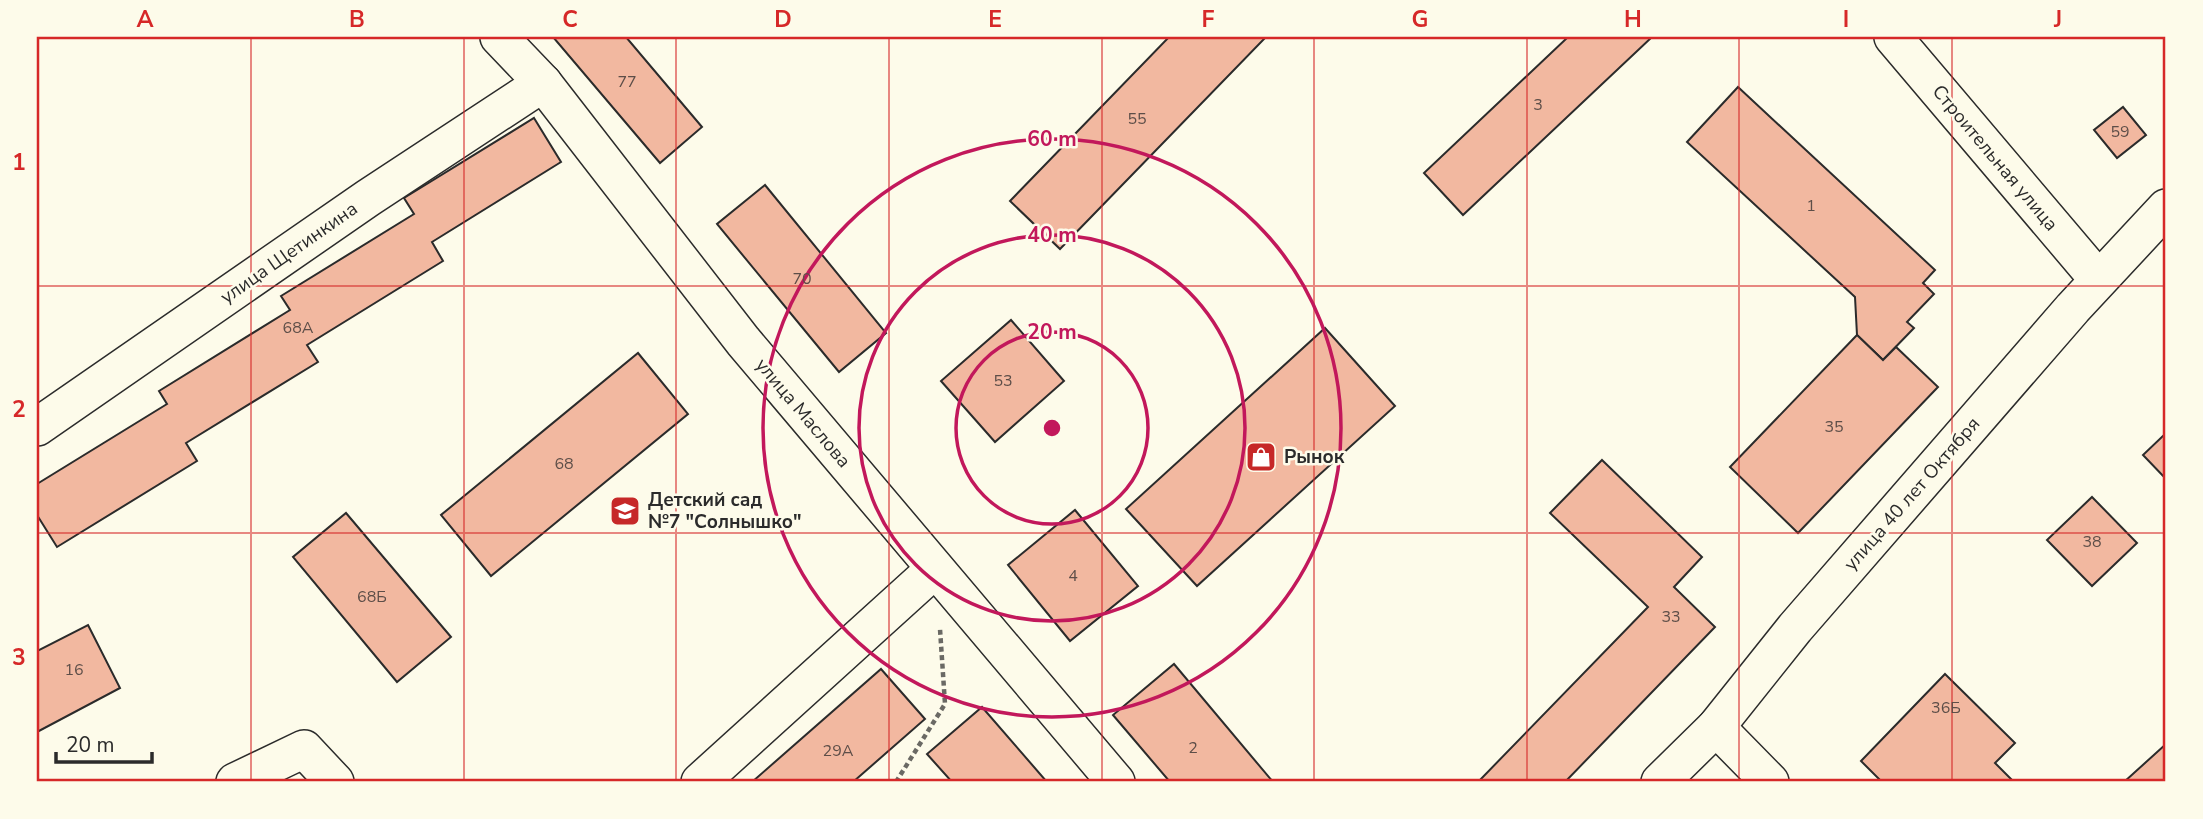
<svg xmlns="http://www.w3.org/2000/svg" width="2203" height="819" font-family="'Nunito Sans',sans-serif">
	<rect width="100%" height="100%" fill="#fdfbea"/>
	<!-- building -->
	<g fill="#f2b8a0" stroke="#2b2b2b" stroke-width="2">
		<path d="M 553,37 L 626,37 L 702,127 L 660,163 Z"/>
		<path d="M 1169,37 L 1265,38 L 1060,249 L 1010,201 Z"/>
		<path d="M 1568,37 L 1652,37 L 1463,215 L 1424,173 Z"/>
		<path d="M 1738,87 L 1935,270 L 1923,283 L 1934,294 L 1907,322 L 1914,328 L 1883,360 L 1857,335 L 1855,297 L 1687,142 Z"/>
		<path d="M 2123,107 L 2146,135 L 2117,158 L 2094,130 Z"/>
		<path d="M 534,118 L 561,162 L 432,242 L 443,261 L 307,345 L 318,362 L 186,443 L 197,461 L 57,547 L 37,515 L 37,484 L 167,404 L 159,391 L 290,310 L 281,296 L 414,214 L 404,198 Z"/>
		<path d="M 765,185 L 886,333 L 839,372 L 717,224 Z"/>
		<path d="M 1011,320 L 1064,381 L 995,442 L 941,381 Z"/>
		<path d="M 1325,328 L 1395,406 L 1197,586 L 1126,509 Z"/>
		<path d="M 1857,335 L 1883,360 L 1896,347 L 1938,387 L 1798,533 L 1730,467 Z"/>
		<path d="M 638,353 L 688,414 L 491,576 L 441,515 Z"/>
		<path d="M 2166,433 L 2166,479 L 2143,455 Z"/>
		<path d="M 1602,460 L 1702,557 L 1674,587 L 1715,627 L 1565,782 L 1478,782 L 1648,607 L 1550,513 Z"/>
		<path d="M 2092,497 L 2137,543 L 2092,586 L 2047,540 Z"/>
		<path d="M 1075,510 L 1138,586 L 1070,641 L 1008,565 Z"/>
		<path d="M 346,513 L 451,637 L 397,682 L 293,557 Z"/>
		<path d="M 88,625 L 120,688 L 37,732 L 37,651 Z"/>
		<path d="M 1174,664 L 1273,782 L 1170,782 L 1113,715 Z"/>
		<path d="M 881,669 L 925,719 L 853,782 L 752,782 Z"/>
		<path d="M 1945,674 L 2015,743 L 1995,763 L 2014,782 L 1882,782 L 1861,761 Z"/>
		<path d="M 982,707 L 1047,782 L 952,782 L 927,754 Z"/>
		<path d="M 2166,744 L 2166,782 L 2124,782 Z"/>
	</g>
	<g fill="none" stroke-linecap="round" stroke-linejoin="round">
		<!-- minor casing -->
		<g stroke="#2b2b2b" stroke-width="40">
			<g id="minor">
				<path d="M 499,37 L 543,83 L 743,341 L 1116,782"/>
				<path d="M 1893,37 L 2098,279"/>
				<path d="M 37,427 L 368,198 L 543,83"/>
				<path d="M 1716,727 L 1770,782"/>
				<path d="M 235,782 L 304,749 L 335,782"/>
				<path d="M 700,782 L 935,569"/>
				<path d="M 1660,782 L 1716,727 L 1795,628 L 2073,308 L 2166,208"/>
			</g>
		</g>
		<!-- path -->
		<path stroke="#6a6964" stroke-width="4.5" stroke-dasharray="5 3.5" stroke-linecap="butt" d="M 896,782 L 945,704 L 940,629"/>
		<!-- minor -->
		<use href="#minor" stroke="#fdfbea" stroke-width="37"/>
	</g>
	<!-- grid -->
	<path fill="none" stroke="#d62828" stroke-width="2" stroke-opacity="0.55" d="M 251,37 L 251,782M 464,37 L 464,782M 676,37 L 676,782M 889,37 L 889,782M 1102,37 L 1102,782M 1314,37 L 1314,782M 1527,37 L 1527,782M 1739,37 L 1739,782M 1952,37 L 1952,782M 37,286 L 2166,286M 37,533 L 2166,533"/>
	<!-- distance rings -->
	<g fill="none" stroke="#c2185b" stroke-width="3.5">
		<circle cx="1052" cy="428" r="96"/>
		<circle cx="1052" cy="428" r="193"/>
		<circle cx="1052" cy="428" r="289"/>
	</g>
	<!-- icons -->
	<defs>
		<g id="shop-square" transform="scale(1.575)"><rect x="-9" y="-9" width="18" height="18" rx="4" fill="#c62828" stroke="#fdfbea"/><path d="M-5-2.5h2.3a2.7 3.5 0 0 1 5.4 0H5L5.5 6h-11ZM-1.5-2.5h3a1.5 2.3 0 0 0-3 0Z" fill="#fff"/></g>
		<g id="school-square" transform="scale(1.575)"><rect x="-9" y="-9" width="18" height="18" rx="4" fill="#c62828" stroke="#fdfbea"/><path d="M0-5L7-2L0 1L-7-2ZM-4 1L0 2.5L4 1V4Q0 6-4 4Z" fill="#fff"/></g>
	</defs>
	<g fill-rule="evenodd">
		<use href="#shop-square" x="1261" y="457"/>
		<use href="#school-square" x="625" y="511"/>
	</g>
	<g text-anchor="middle" dominant-baseline="central" stroke-width="5" stroke-linejoin="round" paint-order="stroke">
		<!-- number labels -->
		<g font-size="16" fill="#5d4e48">
			<text x="627" y="82">77</text>
			<text x="1538" y="105">3</text>
			<text x="1137" y="119">55</text>
			<text x="2120" y="132">59</text>
			<text x="1811" y="206">1</text>
			<text x="802" y="279">70</text>
			<text x="298" y="328">68А</text>
			<text x="1003" y="381">53</text>
			<text x="1834" y="427">35</text>
			<text x="564" y="464">68</text>
			<text x="2092" y="542">38</text>
			<text x="1073" y="576">4</text>
			<text x="372" y="597">68Б</text>
			<text x="1671" y="617">33</text>
			<text x="74" y="670">16</text>
			<text x="1946" y="708">36Б</text>
			<text x="1193" y="748">2</text>
			<text x="838" y="751">29А</text>
		</g>
		<!-- street labels -->
		<g font-size="19" fill="#2b2b2b" stroke="#fdfbea">
			<text transform="translate(1995 158) rotate(50)">Строительная улица</text>
			<text transform="translate(289 253) rotate(-35)">улица Щетинкина</text>
			<text transform="translate(803 413) rotate(50)">улица Маслова</text>
			<text transform="translate(1912 494) rotate(-49)">улица 40 лет Октября</text>
		</g>
		<!-- poi labels -->
		<g font-size="19" font-weight="bold" fill="#2b2b2b" stroke="#fdfbea" text-anchor="start">
			<text x="1284" y="457">Рынок</text>
			<text x="648" y="500">Детский сад<tspan x="648" dy="22">№7 "Солнышко"</tspan></text>
		</g>
	</g>
	<circle cx="1052" cy="428" r="10" fill="#c2185b" stroke="#fdfbea" stroke-width="3.5"/>
	<g font-size="21" text-anchor="middle" font-weight="bold" fill="#c2185b" stroke="#fdfbea" stroke-width="5" stroke-linejoin="round" paint-order="stroke">
		<text x="1052" y="146">60 m</text>
		<text x="1052" y="242">40 m</text>
		<text x="1052" y="339">20 m</text>
	</g>
	<!-- border -->
	<rect width="2203" height="819" fill="none" stroke="#fdfbea" stroke-width="77"/>
	<!-- scale -->
	<path d="M56 752v10h96v-10" fill="none" stroke="#2b2b2b" stroke-width="3.5"/>
	<text x="66" y="752" font-size="21" fill="#2b2b2b" stroke="#fdfbea" stroke-width="5" paint-order="stroke">20 m</text>
	<rect x="38" y="38" width="2126" height="742" fill="none" stroke="#d62828" stroke-width="2.5"/>
	<g font-size="23" text-anchor="middle" font-weight="bold" fill="#d62828">
		<text x="145" y="27">A</text>
		<text x="357" y="27">B</text>
		<text x="570" y="27">C</text>
		<text x="783" y="27">D</text>
		<text x="995" y="27">E</text>
		<text x="1208" y="27">F</text>
		<text x="1420" y="27">G</text>
		<text x="1633" y="27">H</text>
		<text x="1846" y="27">I</text>
		<text x="2058" y="27">J</text>
		<text x="19" y="170">1</text>
		<text x="19" y="417">2</text>
		<text x="19" y="665">3</text>
	</g>
</svg>
